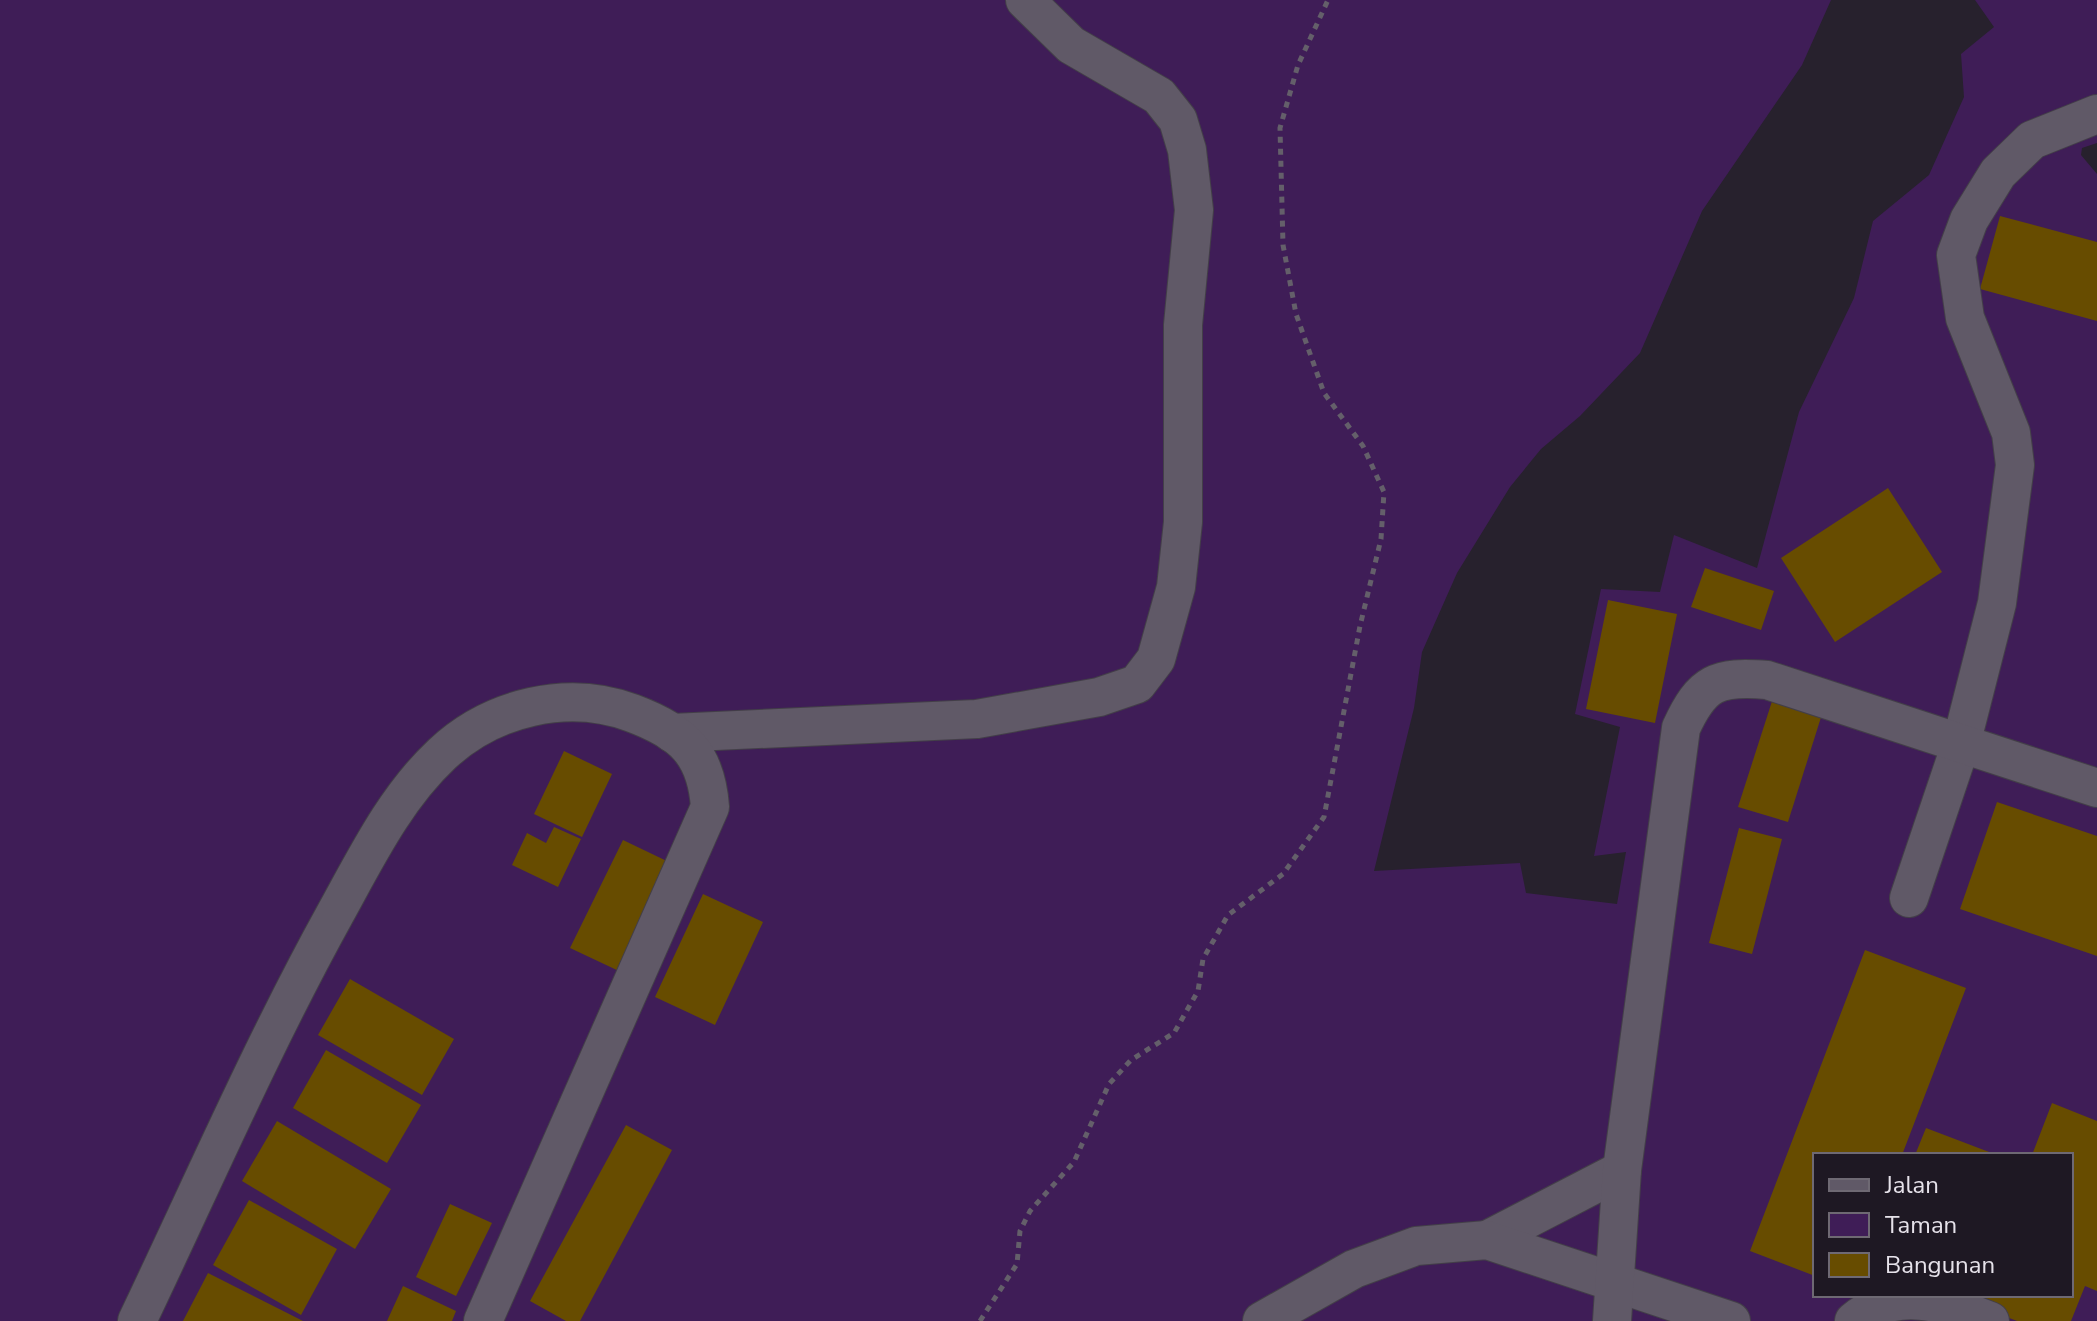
<svg xmlns="http://www.w3.org/2000/svg" width="2097" height="1321" font-family="'Nunito Sans',sans-serif">
	<rect width="100%" height="100%" fill="#27212d"/>
	<!-- green -->
	<path fill="#3f1d57" fill-rule="evenodd" d="M 0,0 L 1831,0 L 1802,65 L 1702,211 L 1640,353 L 1580,416 L 1541,449 L 1510,487 L 1457,573 L 1422,652 L 1414,708 L 1374,871 L 1520,863 L 1526,893 L 1617,904 L 1626,852 L 1594,856 L 1620,727 L 1575,714 L 1601,589 L 1660,592 L 1674,535 L 1757,568 L 1799,412 L 1854,298 L 1873,221 L 1929,175 L 1964,97 L 1961,54 L 1994,27 L 1975,0 L 2097,0 L 2097,143 L 2082,148 L 2081,155 L 2097,174 L 2097,1321 L 0,1321 ZM 1815,1155 L 2071,1155 L 2071,1295 L 1815,1295 Z"/>
	<!-- building -->
	<g fill="#674c00">
		<path d="M 2000,216 L 2097,242 L 2097,321 L 1980,289 Z"/>
		<path d="M 1888,488 L 1942,572 L 1835,642 L 1781,558 Z"/>
		<path d="M 1705,568 L 1774,591 L 1761,630 L 1691,607 Z"/>
		<path d="M 1608,600 L 1677,614 L 1655,723 L 1586,709 Z"/>
		<path d="M 1774,695 L 1823,711 L 1788,822 L 1738,807 Z"/>
		<path d="M 564,751 L 612,774 L 582,837 L 534,814 Z"/>
		<path d="M 1997,802 L 2097,836 L 2097,956 L 1960,909 Z"/>
		<path d="M 554,827 L 581,839 L 558,887 L 512,865 L 527,833 L 546,843 Z"/>
		<path d="M 1739,828 L 1782,839 L 1752,954 L 1709,943 Z"/>
		<path d="M 623,840 L 673,864 L 621,972 L 570,948 Z"/>
		<path d="M 703,894 L 763,922 L 715,1025 L 655,997 Z"/>
		<path d="M 1865,950 L 1966,988 L 1902,1155 L 1815,1155 L 1815,1276 L 1750,1251 Z"/>
		<path d="M 350,979 L 454,1039 L 422,1095 L 318,1035 Z"/>
		<path d="M 326,1050 L 421,1105 L 387,1163 L 293,1108 Z"/>
		<path d="M 2052,1103 L 2097,1121 L 2097,1291 L 2085,1286 L 2071,1321 L 2017,1321 L 1950,1295 L 2071,1295 L 2071,1155 L 2032,1155 Z"/>
		<path d="M 277,1121 L 391,1189 L 355,1249 L 242,1181 Z"/>
		<path d="M 626,1125 L 672,1150 L 580,1321 L 566,1321 L 530,1301 Z"/>
		<path d="M 1926,1128 L 1997,1155 L 1915,1155 Z"/>
		<path d="M 249,1200 L 337,1249 L 301,1315 L 213,1265 Z"/>
		<path d="M 450,1204 L 492,1223 L 456,1296 L 416,1277 Z"/>
		<path d="M 208,1273 L 303,1321 L 183,1321 Z"/>
		<path d="M 403,1286 L 456,1311 L 452,1321 L 387,1321 Z"/>
	</g>
	<g fill="none" stroke-linecap="round" stroke-linejoin="round">
		<!-- minor casing -->
		<g stroke="#433f48" stroke-width="40">
			<g id="minor">
				<path d="M 672,733 L 977,719 L 1099,697 L 1137,684 L 1156,659 L 1176,587 L 1183,522 L 1183,325 L 1194,210 L 1187,150 L 1178,120 L 1159,96 L 1071,45 L 1025,0"/>
				<path d="M 1909,898 L 1961,744 L 1997,603 L 2015,465 L 2011,433 L 1965,318 L 1956,255 L 1969,220 L 1998,173 L 2032,140 L 2097,114"/>
				<path d="M 1487,1240 L 1622,1170"/>
				<path d="M 137,1321 C 202,1185 262,1046 335,914 C 366,858 395,798 442,754 C 492,707 568,689 632,713 C 683,732 706,753 710,807 L 483,1321"/>
				<path d="M 1262,1321 L 1354,1269 L 1416,1246 L 1487,1240 L 1731,1321"/>
				<path d="M 1612,1321 L 1622,1170 L 1681,728 C 1702,682 1717,676 1767,680 L 2097,788"/>
				<path d="M 1854,1321 C 1897,1285 1944,1303 1990,1321"/>
			</g>
		</g>
		<!-- path -->
		<path stroke="#645f6a" stroke-width="5" stroke-dasharray="6 6" stroke-linecap="butt" d="M 980,1321 L 1017,1264 L 1020,1231 L 1030,1211 L 1074,1162 L 1109,1084 L 1131,1060 L 1174,1033 L 1198,991 L 1203,959 L 1228,915 L 1283,874 L 1324,817 L 1360,626 L 1381,539 L 1384,492 L 1363,446 L 1324,393 L 1296,314 L 1283,245 L 1280,128 L 1298,65 L 1328,0"/>
		<!-- minor -->
		<use href="#minor" stroke="#605967" stroke-width="38"/>
	</g>
	<!-- legend -->
	<rect x="1813" y="1153" width="260" height="144" fill="#1e1823" stroke="#6e6973" stroke-width="2"/>
	<rect x="1829" y="1179" width="40" height="12" fill="#605967" stroke="#6e6973" stroke-width="2"/>
	<text x="1885" y="1193" font-size="24" fill="#e6e2ea">Jalan</text>
	<rect x="1829" y="1213" width="40" height="24" fill="#3f1d57" stroke="#6e6973" stroke-width="2"/>
	<text x="1885" y="1233" font-size="24" fill="#e6e2ea">Taman</text>
	<rect x="1829" y="1253" width="40" height="24" fill="#674c00" stroke="#6e6973" stroke-width="2"/>
	<text x="1885" y="1273" font-size="24" fill="#e6e2ea">Bangunan</text>
</svg>
